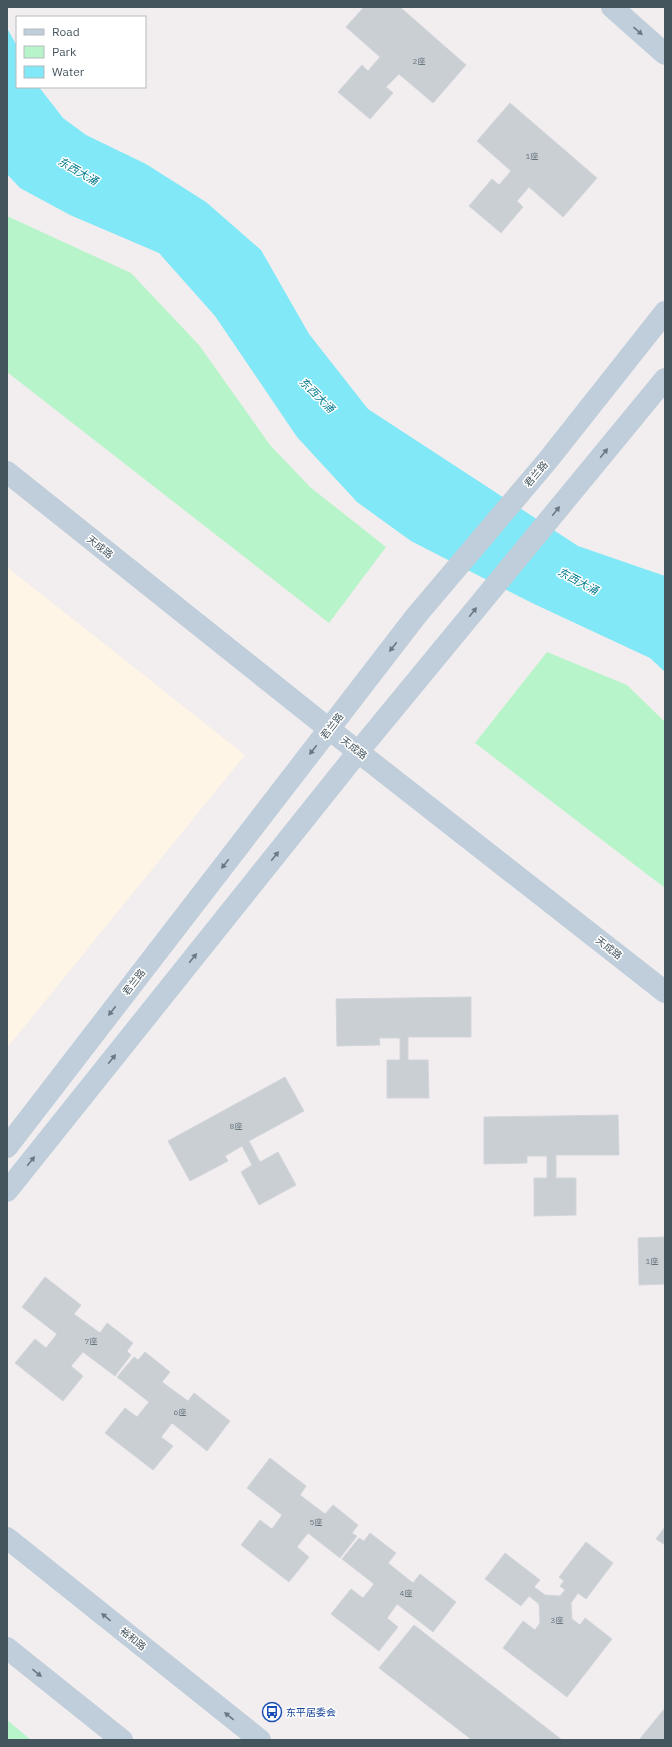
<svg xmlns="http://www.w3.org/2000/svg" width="672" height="1747" font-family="'IBM Plex Sans','Noto Sans SC',sans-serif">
	<rect width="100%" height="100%" fill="#f2eeef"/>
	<!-- commercial -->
	<path fill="#fef5e6" d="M 7,567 L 245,755 L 7,1048 Z"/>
	<!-- green -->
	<g fill="#b8f4ca">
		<path d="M 7,216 L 131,273 L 199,345 L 270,445 L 310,487 L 386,547 L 329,623 L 7,372 Z"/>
		<path d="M 547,652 L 627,685 L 665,722 L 665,888 L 475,743 Z"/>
		<path d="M 7,1720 L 31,1740 L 7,1740 Z"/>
	</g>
	<!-- water -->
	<path fill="#80e8f6" d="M 7,28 L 17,46 L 17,87 L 39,87 L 63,118 L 86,135 L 146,164 L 206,202 L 261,250 L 309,334 L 368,409 L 578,546 L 665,576 L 665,672 L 650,658 L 532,603 L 411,541 L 357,502 L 297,437 L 215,316 L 159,253 L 70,215 L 20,188 L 7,174 Z"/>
	<!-- building -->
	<g fill="#cacfd4" stroke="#d2d5db">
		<path d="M 364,7 L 400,7 L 466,65 L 433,103 L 399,74 L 386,87 L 393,93 L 370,119 L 338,92 L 362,65 L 368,71 L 380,57 L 346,27 Z"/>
		<path d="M 510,103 L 597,178 L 563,217 L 529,187 L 517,201 L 523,207 L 501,233 L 469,206 L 492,179 L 499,185 L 511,171 L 477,141 Z"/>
		<path d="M 471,997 L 471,1037 L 408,1037 L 408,1060 L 428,1060 L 429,1098 L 387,1098 L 387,1060 L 400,1060 L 400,1038 L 379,1038 L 380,1045 L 337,1046 L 336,999 Z"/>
		<path d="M 285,1077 L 304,1111 L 249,1141 L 260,1162 L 278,1152 L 296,1185 L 259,1205 L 241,1172 L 252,1165 L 242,1146 L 225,1156 L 228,1161 L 190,1181 L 168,1141 Z"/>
		<path d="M 618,1115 L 619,1155 L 556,1155 L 556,1178 L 576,1178 L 576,1215 L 534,1216 L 534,1178 L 547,1178 L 547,1156 L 527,1156 L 527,1163 L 484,1164 L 484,1117 Z"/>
		<path d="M 665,1237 L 665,1284 L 639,1285 L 638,1238 Z"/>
		<path d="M 45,1277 L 81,1305 L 74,1314 L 100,1333 L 107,1323 L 133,1343 L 127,1351 L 131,1355 L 115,1376 L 83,1352 L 71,1366 L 83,1376 L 63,1401 L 15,1363 L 35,1339 L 46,1348 L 57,1334 L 22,1307 Z"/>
		<path d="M 145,1352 L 170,1372 L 162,1382 L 188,1401 L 194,1393 L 230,1421 L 207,1451 L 172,1423 L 161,1437 L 173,1446 L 153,1470 L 105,1433 L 125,1408 L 137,1417 L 149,1402 L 117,1377 L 134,1357 L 138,1360 Z"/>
		<path d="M 270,1458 L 306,1486 L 300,1495 L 325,1514 L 333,1505 L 358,1525 L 352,1533 L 357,1536 L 340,1558 L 308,1533 L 297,1547 L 309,1557 L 289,1582 L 241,1545 L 260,1520 L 272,1529 L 282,1515 L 247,1488 Z"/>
		<path d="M 665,1527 L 665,1545 L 656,1539 Z"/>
		<path d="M 370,1533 L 396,1553 L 388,1563 L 413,1583 L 420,1574 L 456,1602 L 433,1632 L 397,1604 L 387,1618 L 398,1627 L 379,1651 L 331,1614 L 351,1589 L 363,1598 L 374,1584 L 342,1559 L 359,1538 L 364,1541 Z"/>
		<path d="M 586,1542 L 613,1563 L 586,1599 L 578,1593 L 571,1603 L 572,1619 L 580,1625 L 585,1618 L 612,1639 L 567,1697 L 503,1648 L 523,1621 L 535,1630 L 540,1623 L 539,1604 L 529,1596 L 521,1606 L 485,1579 L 505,1553 L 540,1580 L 534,1587 L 545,1595 L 560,1596 L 565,1590 L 560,1586 L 564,1581 L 559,1577 Z"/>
		<path d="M 414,1625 L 562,1740 L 472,1740 L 379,1668 Z"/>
		<path d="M 665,1708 L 665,1740 L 639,1740 Z"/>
	</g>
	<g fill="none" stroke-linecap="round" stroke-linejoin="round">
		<!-- secondary -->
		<g stroke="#bfceda" stroke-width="22">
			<path d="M 612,7 L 665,54"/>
			<path d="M 7,472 L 329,729 L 665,992"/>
			<path d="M 7,1147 L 416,616 L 548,460 L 665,312"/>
			<path d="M 7,1191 L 358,752 L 665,379"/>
			<path d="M 7,1538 L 260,1740"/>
			<path d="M 7,1648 L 122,1740"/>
		</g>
	</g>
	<!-- one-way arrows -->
	<defs><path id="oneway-solid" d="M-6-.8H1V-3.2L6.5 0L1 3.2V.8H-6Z"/></defs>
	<g fill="#697983">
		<use href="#oneway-solid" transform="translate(638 31) rotate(41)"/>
		<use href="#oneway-solid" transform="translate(604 453) rotate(-51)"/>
		<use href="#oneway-solid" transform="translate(556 511) rotate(-51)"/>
		<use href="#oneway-solid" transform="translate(473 612) rotate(-51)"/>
		<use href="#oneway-solid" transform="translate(393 647) rotate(128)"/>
		<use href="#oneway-solid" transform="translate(313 750) rotate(128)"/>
		<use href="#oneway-solid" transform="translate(275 856) rotate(-51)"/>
		<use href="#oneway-solid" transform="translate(225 864) rotate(128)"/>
		<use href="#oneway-solid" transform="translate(193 958) rotate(-51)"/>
		<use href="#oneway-solid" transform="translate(112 1011) rotate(128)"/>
		<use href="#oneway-solid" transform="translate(112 1059) rotate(-51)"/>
		<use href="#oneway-solid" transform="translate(31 1161) rotate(-51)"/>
		<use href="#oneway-solid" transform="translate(106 1617) rotate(-141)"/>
		<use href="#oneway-solid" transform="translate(37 1673) rotate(39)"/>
		<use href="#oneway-solid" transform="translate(229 1716) rotate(-141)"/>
	</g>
	<!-- icons -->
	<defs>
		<g id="bus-ring" transform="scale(1)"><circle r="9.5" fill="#fff" stroke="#1a4fb4" stroke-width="1.5"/><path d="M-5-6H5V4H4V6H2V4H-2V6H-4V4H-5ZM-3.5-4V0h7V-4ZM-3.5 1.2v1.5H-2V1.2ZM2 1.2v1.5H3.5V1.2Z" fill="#1a4fb4"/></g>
	</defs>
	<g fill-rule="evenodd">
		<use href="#bus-ring" x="272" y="1712"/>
	</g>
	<g text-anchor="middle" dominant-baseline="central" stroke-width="3" stroke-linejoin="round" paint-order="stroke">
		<!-- number labels -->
		<g font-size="8" fill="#66747c">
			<text x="419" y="61">2座</text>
			<text x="532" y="156">1座</text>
			<text x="236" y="1126">8座</text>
			<text x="652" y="1261">1座</text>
			<text x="91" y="1341">7座</text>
			<text x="180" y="1412">6座</text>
			<text x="316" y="1522">5座</text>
			<text x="406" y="1593">4座</text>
			<text x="557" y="1620">3座</text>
		</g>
		<!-- street labels -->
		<g font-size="10" fill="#44555e" stroke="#fff">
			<text transform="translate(536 474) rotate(-50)">君兰路</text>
			<text transform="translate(100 547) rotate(39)">天成路</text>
			<text transform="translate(332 726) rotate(-52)">君兰路</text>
			<text transform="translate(354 748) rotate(38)">天成路</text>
			<text transform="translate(609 948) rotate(38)">天成路</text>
			<text transform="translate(134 982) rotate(-52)">君兰路</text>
			<text transform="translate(133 1639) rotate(39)">裕和路</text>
		</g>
		<!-- transit labels -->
		<g font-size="10" fill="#164399" stroke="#fff" text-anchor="start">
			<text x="286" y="1712">东平居委会</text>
		</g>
		<!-- water labels -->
		<g font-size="11" font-style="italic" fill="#047c8d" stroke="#fff">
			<text transform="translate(78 171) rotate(30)">东西大涌</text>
			<text transform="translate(317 395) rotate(45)">东西大涌</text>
			<text transform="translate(578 581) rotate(28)">东西大涌</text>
		</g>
	</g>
	<!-- border -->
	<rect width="672" height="1747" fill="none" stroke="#44555e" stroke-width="16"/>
	<!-- legend -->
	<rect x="16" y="16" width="130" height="72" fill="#ffffff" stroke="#b4bbbf"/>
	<rect x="24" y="29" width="20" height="6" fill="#bfceda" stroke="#b4bbbf"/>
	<text x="52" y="36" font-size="12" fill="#44555e">Road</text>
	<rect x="24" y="46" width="20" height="12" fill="#b8f4ca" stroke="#b4bbbf"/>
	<text x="52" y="56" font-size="12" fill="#44555e">Park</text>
	<rect x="24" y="66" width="20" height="12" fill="#80e8f6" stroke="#b4bbbf"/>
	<text x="52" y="76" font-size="12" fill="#44555e">Water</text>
</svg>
